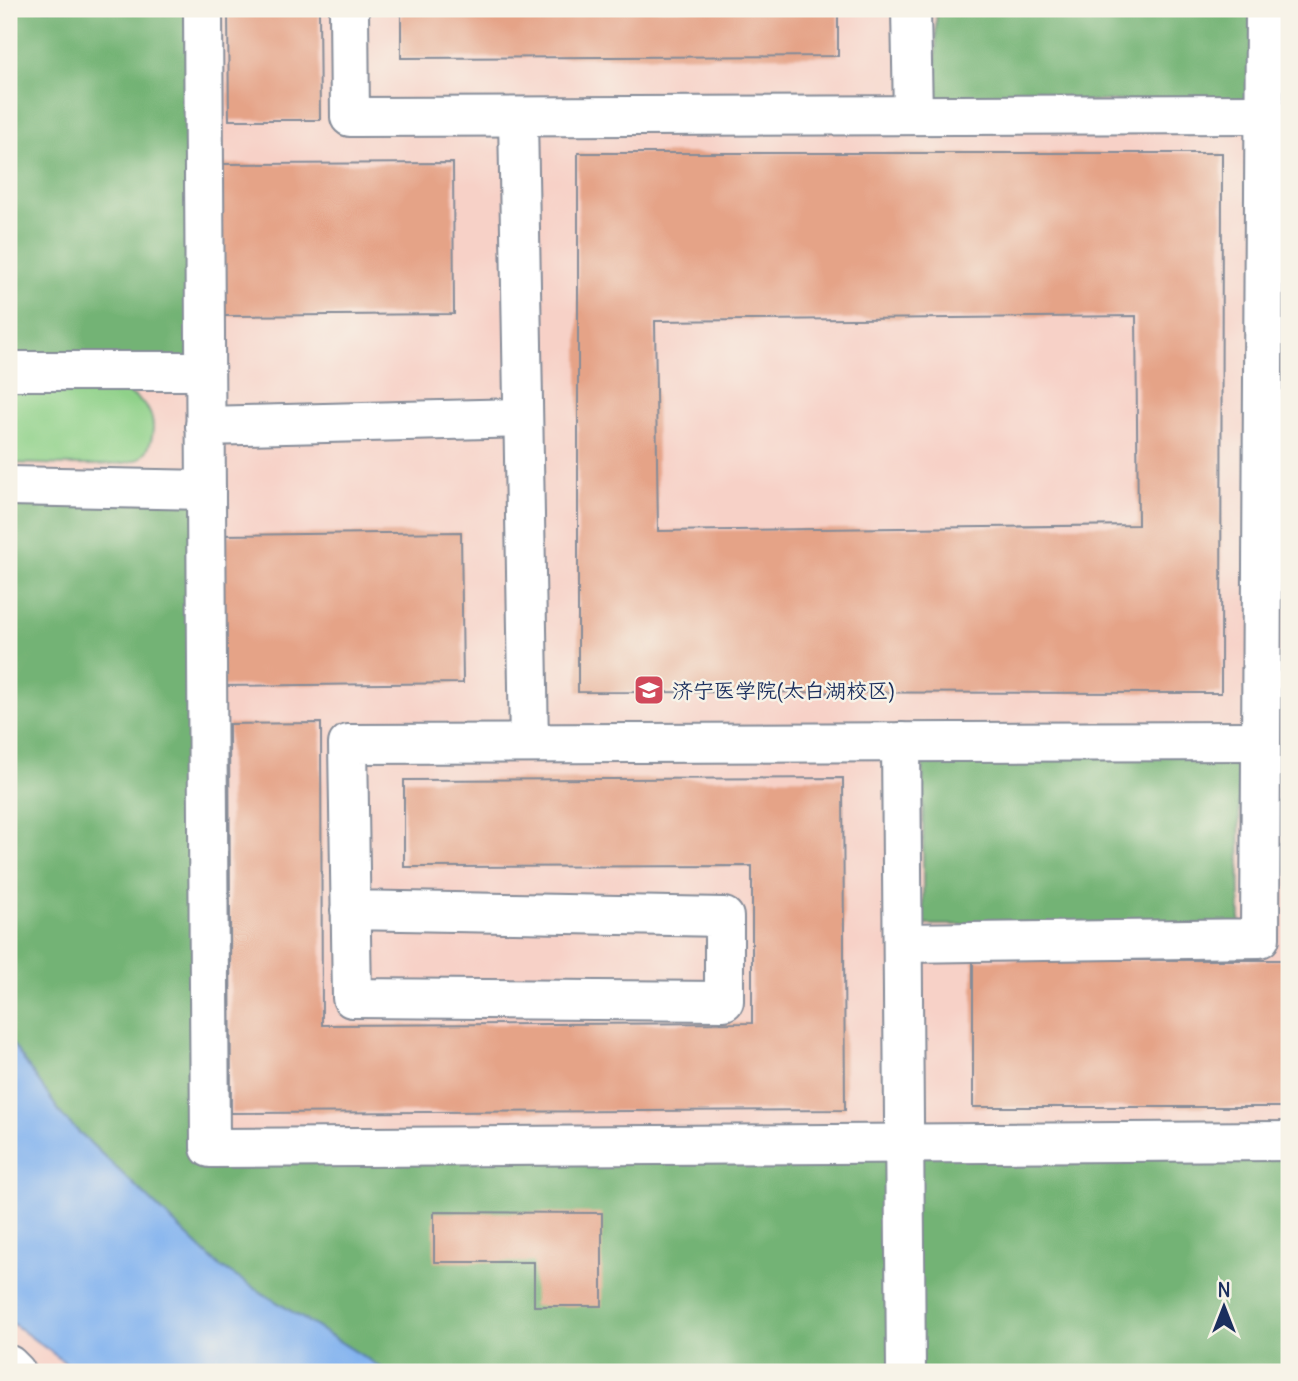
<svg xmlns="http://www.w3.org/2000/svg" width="1298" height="1381" font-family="Delius,'LXGW WenKai TC',sans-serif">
	<rect width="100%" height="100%" fill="#f7f3e8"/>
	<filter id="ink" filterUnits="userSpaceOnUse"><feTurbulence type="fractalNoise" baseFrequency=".0143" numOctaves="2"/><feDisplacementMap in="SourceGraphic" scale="14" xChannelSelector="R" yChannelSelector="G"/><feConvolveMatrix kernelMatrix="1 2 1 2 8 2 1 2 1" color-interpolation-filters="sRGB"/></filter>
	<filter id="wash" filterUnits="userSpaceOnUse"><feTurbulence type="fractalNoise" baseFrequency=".00686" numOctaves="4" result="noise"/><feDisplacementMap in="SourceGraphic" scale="28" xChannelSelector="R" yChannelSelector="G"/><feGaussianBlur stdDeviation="1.57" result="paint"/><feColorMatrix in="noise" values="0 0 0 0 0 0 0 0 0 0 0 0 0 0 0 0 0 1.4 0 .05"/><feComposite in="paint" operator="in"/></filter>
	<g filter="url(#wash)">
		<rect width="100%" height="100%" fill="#f0ead3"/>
		<!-- built -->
		<rect fill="#f7d1c7" x="9" y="9" width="1280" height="1363"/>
		<!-- green -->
		<path fill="#8fd189" stroke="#558074" stroke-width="2" d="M 126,392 C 141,399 154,410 153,429 C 152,440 149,451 140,458 C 123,470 34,463 9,463 L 9,393 Z"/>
		<!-- forest -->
		<g fill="#73b375" stroke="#47716a" stroke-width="2">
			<path d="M 9,9 L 203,9 L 205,371 L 9,371 Z"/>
			<rect x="936" y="9" width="316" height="92"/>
			<path d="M 9,486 L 206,490 L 210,1147 L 1289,1141 L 1289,1372 L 388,1372 L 219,1266 L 64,1118 L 9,1039 Z"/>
			<path d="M 923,754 L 1239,754 L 1240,925 L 923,925 Z"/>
		</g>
		<!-- water -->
		<path fill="#84b4ef" stroke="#5072a6" stroke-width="2" d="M 9,1039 L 64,1118 L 219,1266 L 388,1372 L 78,1372 L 12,1323 L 9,1319 Z"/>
		<g id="blocks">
			<!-- building -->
			<g fill="#e5a387" fill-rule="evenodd">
				<path d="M 228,9 L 319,9 L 320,120 L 229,120 Z"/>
				<path d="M 401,9 L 838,9 L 838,56 L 401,58 Z"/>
				<path d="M 578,153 L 1222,153 L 1221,693 L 578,692 ZM 1136,316 L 1138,525 L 658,531 L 655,321 Z"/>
				<path d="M 453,163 L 454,314 L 222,316 L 221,164 Z"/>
				<path d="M 461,532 L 463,683 L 222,686 L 220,535 Z"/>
				<path d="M 321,723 L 322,1025 L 752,1023 L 752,866 L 404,867 L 404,780 L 843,778 L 845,1110 L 231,1113 L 229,724 Z"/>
				<rect x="973" y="960" width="316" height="147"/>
				<path d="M 434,1212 L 602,1213 L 602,1306 L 534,1306 L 534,1262 L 434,1262 Z"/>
			</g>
		</g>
	</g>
	<g filter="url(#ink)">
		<use href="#blocks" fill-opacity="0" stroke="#868c98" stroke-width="2"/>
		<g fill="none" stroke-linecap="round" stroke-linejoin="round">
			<!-- minor casing -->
			<g stroke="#868c98" stroke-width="42">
				<g id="minor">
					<path d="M 203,9 L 210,1148 L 1289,1141"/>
					<path d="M 349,9 L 350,117 L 1265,114"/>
					<path d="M 911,9 L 913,115"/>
					<path d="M 518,117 L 529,743"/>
					<path d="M 9,371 L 205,371"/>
					<path d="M 205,426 L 523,418"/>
					<path d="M 9,486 L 206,490"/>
					<path d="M 901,742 L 906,1372"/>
					<path d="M 350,910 L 724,917 L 724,1001 L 352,998 L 348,744 L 1261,741"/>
					<path d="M 904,943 L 1260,938 L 1265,9"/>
					<path d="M 9,1365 L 16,1372"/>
				</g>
			</g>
			<!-- minor -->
			<use href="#minor" stroke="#fff" stroke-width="38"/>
		</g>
	</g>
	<!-- icons -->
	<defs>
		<g id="university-square" transform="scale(1.575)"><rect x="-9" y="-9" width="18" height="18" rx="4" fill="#d1495b" stroke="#f7f3e8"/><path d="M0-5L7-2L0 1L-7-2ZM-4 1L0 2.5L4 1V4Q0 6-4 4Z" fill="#fff"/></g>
	</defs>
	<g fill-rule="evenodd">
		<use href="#university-square" x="649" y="690"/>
	</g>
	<g text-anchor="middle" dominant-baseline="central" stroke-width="5" stroke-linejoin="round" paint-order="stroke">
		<!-- poi labels -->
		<g font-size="21" fill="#1b2f5e" stroke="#f7f3e8" text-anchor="start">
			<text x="672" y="690">济宁医学院(太白湖校区)</text>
		</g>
	</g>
	<!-- margin -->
	<rect width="1298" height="1381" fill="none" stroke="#f7f3e8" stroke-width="35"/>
	<!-- north arrow -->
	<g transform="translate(1224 1307)" stroke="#f7f3e8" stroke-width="5" paint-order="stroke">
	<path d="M0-5L12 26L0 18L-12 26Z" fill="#1b2f5e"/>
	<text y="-10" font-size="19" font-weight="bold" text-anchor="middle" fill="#1b2f5e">N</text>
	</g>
</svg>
